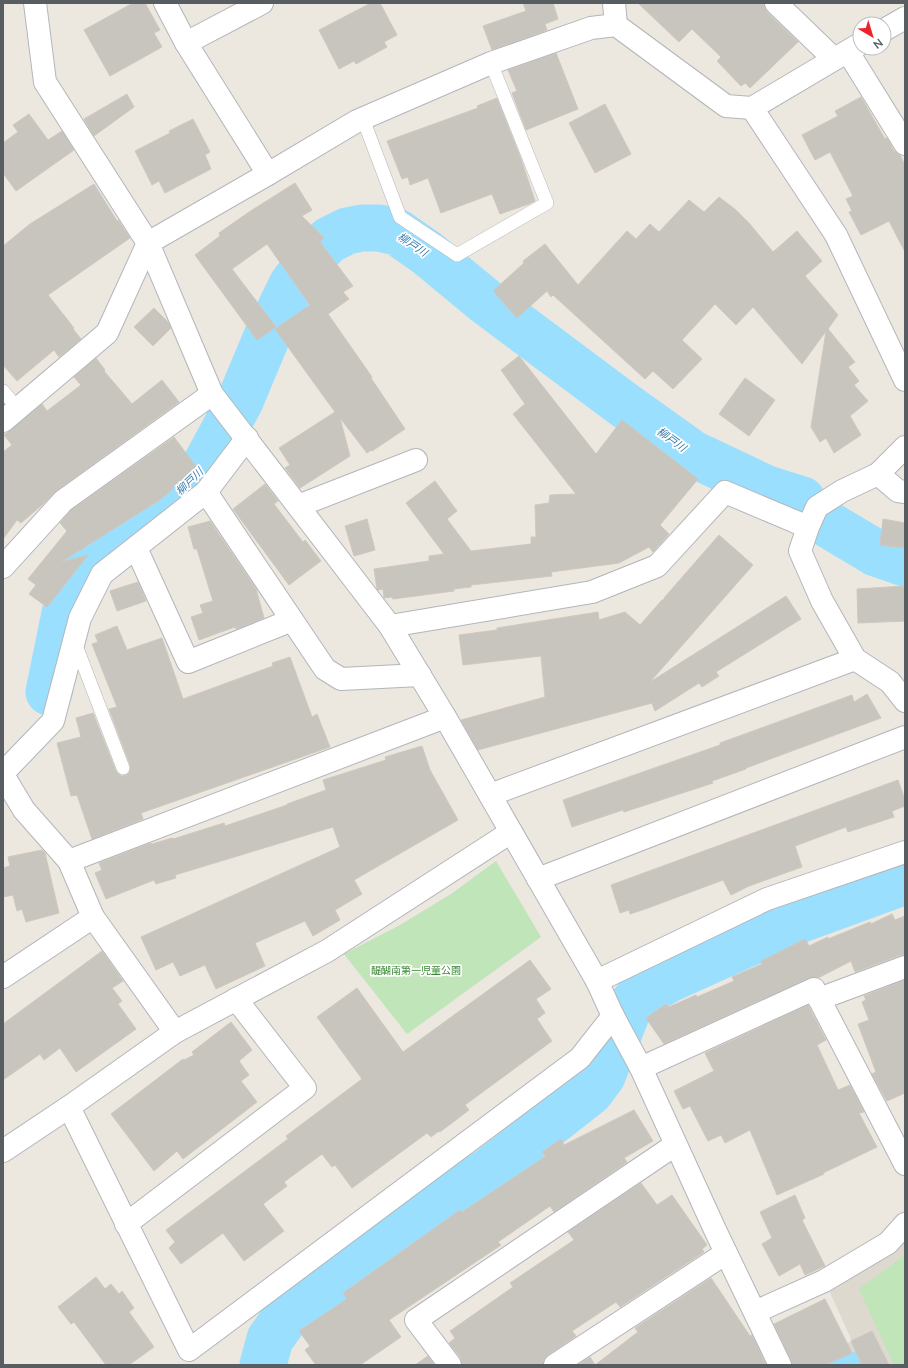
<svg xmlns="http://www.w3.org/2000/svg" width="908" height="1368" font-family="Lato,'Noto Sans JP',sans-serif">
	<rect width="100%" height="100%" fill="#ece7df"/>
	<!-- education -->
	<path fill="#ded9cf" d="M 905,1240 L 905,1365 L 801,1365 L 852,1341 L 828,1288 Z"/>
	<!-- green -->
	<g fill="#bfe5b9">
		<path d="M 496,861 L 541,937 L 407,1034 L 344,954 L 400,925 L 451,894 Z"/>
		<path d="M 905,1255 L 905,1365 L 894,1365 L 859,1289 Z"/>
	</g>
	<!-- water -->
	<path fill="#9bdfff" d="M 856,1351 L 862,1365 L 825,1365 Z"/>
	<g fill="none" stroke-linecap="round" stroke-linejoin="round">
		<!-- river -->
		<g stroke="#9bdfff" stroke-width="47">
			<path d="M 49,692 L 68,599 L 76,578 L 85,568 L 194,478 L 206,464 L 240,401 L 268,334 L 292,285 L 314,255 L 329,240 L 347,231 L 362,228 L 379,228 L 397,232 L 427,253 L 485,301 L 623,404 L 693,454 L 767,489 L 802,500 L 810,513 L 829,525 L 876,553 L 905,563"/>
			<path d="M 263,1365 L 270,1339 L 285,1318 L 349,1270 L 400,1228 L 489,1171 L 590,1092 L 602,1076 L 627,1012 L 638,997 L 671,978 L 799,920 L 905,881"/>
		</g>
	</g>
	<!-- building -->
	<g fill="#c8c4be" stroke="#d0c8bd">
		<path d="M 133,3 L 145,3 L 160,30 L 154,33 L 162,47 L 110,76 L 84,30 Z"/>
		<path d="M 371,3 L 380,3 L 397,35 L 384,42 L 387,47 L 356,64 L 354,61 L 339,69 L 319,30 Z"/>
		<path d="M 523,3 L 553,3 L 558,19 L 545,24 L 547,30 L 492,50 L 483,26 L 526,11 Z"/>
		<path d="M 638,3 L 764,3 L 764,7 L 767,12 L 798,42 L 750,88 L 745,83 L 741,86 L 717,61 L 721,57 L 692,29 L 679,42 Z"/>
		<path d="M 556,53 L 578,109 L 526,130 L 512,93 L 517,91 L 508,70 Z"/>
		<path d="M 127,94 L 134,107 L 94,136 L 84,119 Z"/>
		<path d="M 861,97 L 885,139 L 887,138 L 894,151 L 900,155 L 905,165 L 905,252 L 889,221 L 861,235 L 849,212 L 852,211 L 846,199 L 853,196 L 830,152 L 815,160 L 802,135 L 838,116 L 835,111 Z"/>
		<path d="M 497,98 L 521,159 L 535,201 L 529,204 L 500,214 L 492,194 L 441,213 L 428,178 L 410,185 L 408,177 L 402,179 L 387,141 L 478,108 L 477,106 Z"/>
		<path d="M 605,104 L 631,154 L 595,173 L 569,123 Z"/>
		<path d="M 29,114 L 48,140 L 62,131 L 74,150 L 16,191 L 3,173 L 3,143 L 18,132 L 13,125 Z"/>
		<path d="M 193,119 L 210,152 L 205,155 L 211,169 L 165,193 L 159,181 L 152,185 L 135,151 L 170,133 L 169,131 Z"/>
		<path d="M 295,183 L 312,210 L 302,216 L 324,238 L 320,242 L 353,286 L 343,292 L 349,299 L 328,314 L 372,377 L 371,378 L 405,429 L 372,451 L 371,450 L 367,453 L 340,418 L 350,456 L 300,488 L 285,468 L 290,465 L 279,448 L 335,412 L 275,329 L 310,305 L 267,244 L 232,269 L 276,327 L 257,340 L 195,255 L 220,236 L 219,233 L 249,212 Z"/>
		<path d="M 94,184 L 117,221 L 118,220 L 130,238 L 48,295 L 74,328 L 73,329 L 81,339 L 59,357 L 54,350 L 17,381 L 3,365 L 3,246 L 30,224 Z"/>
		<path d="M 719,197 L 736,210 L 749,223 L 773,252 L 797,231 L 822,261 L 805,276 L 838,315 L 828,329 L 855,362 L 848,367 L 859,381 L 854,385 L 868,401 L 850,416 L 861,435 L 834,453 L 826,438 L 820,442 L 811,427 L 826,331 L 802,364 L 753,307 L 736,325 L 715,304 L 682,340 L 702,359 L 673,389 L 653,371 L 645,379 L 553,295 L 551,297 L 547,291 L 517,318 L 493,291 L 524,263 L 523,261 L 545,244 L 578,285 L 627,231 L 636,239 L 650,224 L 659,232 L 689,200 L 704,212 Z"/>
		<path d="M 154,308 L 168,322 L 171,328 L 153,346 L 134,327 Z"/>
		<path d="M 519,356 L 596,454 L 622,420 L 698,479 L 660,525 L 669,534 L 653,552 L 649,547 L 619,563 L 551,572 L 552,576 L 471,585 L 471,587 L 454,589 L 454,591 L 393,599 L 392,597 L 384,598 L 383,589 L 378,590 L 377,589 L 374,569 L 429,561 L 429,556 L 444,554 L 406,503 L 435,481 L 457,511 L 447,519 L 471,551 L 531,544 L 531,537 L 536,537 L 535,505 L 549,503 L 550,495 L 576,494 L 513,414 L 525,404 L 501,370 Z"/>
		<path d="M 96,358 L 105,370 L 104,371 L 132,404 L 162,380 L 179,402 L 56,491 L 43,504 L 21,523 L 17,520 L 3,539 L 3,452 L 12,445 L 4,435 L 42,404 L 47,411 L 81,385 L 74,377 Z"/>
		<path d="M 745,378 L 775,400 L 749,436 L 719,414 Z"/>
		<path d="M 174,437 L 197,468 L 173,486 L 174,488 L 158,501 L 61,562 L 88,555 L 47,607 L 29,594 L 36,585 L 28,579 L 67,531 L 60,523 L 71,510 Z"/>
		<path d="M 265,484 L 278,501 L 274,504 L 303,542 L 305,540 L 321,561 L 289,585 L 233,509 Z"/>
		<path d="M 367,519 L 375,550 L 354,556 L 345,526 Z"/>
		<path d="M 883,519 L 905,523 L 905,548 L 880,545 Z"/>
		<path d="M 210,521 L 256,589 L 264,618 L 236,629 L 235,627 L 199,640 L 191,617 L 203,613 L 200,605 L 213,601 L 197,549 L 194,549 L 188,527 Z"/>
		<path d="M 719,535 L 753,565 L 650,682 L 786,596 L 801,619 L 716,672 L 719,676 L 702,687 L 699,683 L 655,711 L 652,703 L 478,750 L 461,720 L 545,697 L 541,656 L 463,665 L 459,635 L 497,630 L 497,628 L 598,612 L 599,620 L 625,612 L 640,625 L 662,600 L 665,599 L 664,598 Z"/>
		<path d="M 138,582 L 146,601 L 117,611 L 110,591 Z"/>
		<path d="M 905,586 L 905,621 L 858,623 L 857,589 Z"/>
		<path d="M 117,626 L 127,650 L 162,638 L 183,699 L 273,666 L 272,663 L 290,657 L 312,717 L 317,714 L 330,747 L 141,813 L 143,819 L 92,839 L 77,795 L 71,796 L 57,743 L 81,737 L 76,718 L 93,713 L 116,771 L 118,774 L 122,776 L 126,775 L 129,773 L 130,765 L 109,709 L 117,707 L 92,644 L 98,642 L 95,635 Z"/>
		<path d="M 867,694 L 881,718 L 746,768 L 746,769 L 712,781 L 713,783 L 624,812 L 623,810 L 572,827 L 563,800 L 720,745 L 720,743 L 852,695 L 854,702 Z"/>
		<path d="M 422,746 L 430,770 L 458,820 L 354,880 L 362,894 L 335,910 L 340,920 L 313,936 L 305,921 L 255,943 L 265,966 L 216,989 L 205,965 L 180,976 L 173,962 L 156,970 L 141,937 L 340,847 L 333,827 L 175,875 L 176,878 L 156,884 L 154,880 L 106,899 L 95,873 L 102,870 L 99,863 L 151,843 L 152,844 L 172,838 L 173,839 L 224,823 L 225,826 L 287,805 L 287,804 L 326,790 L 323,780 L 386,760 L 385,757 Z"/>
		<path d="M 898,780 L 905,800 L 905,806 L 892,811 L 894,817 L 848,832 L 846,827 L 795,846 L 802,867 L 749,886 L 731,895 L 723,880 L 648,908 L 630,914 L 629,910 L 620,913 L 611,885 Z"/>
		<path d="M 42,850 L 45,853 L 59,913 L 26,922 L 22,909 L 17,911 L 13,895 L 3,897 L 3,868 L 10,866 L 8,857 Z"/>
		<path d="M 892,914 L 895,920 L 905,916 L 905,955 L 901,955 L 855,972 L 851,961 L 818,978 L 815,977 L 809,978 L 664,1044 L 646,1018 L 666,1004 L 669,1007 L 696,995 L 697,997 L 734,981 L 732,977 L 762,964 L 761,961 L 805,939 L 809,946 L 828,937 L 828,939 L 870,922 L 871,924 Z"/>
		<path d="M 102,951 L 123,981 L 112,988 L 122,1001 L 118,1004 L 136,1029 L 76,1072 L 60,1048 L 44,1060 L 40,1054 L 3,1080 L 3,1024 Z"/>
		<path d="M 530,960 L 551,989 L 536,999 L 545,1013 L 537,1019 L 552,1041 L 465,1105 L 469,1110 L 440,1132 L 439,1131 L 431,1137 L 427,1133 L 352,1188 L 335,1165 L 332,1167 L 322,1154 L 284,1182 L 287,1186 L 263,1204 L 284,1231 L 244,1261 L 223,1233 L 181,1264 L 169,1248 L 175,1242 L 166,1230 L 288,1139 L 286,1136 L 362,1079 L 317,1017 L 357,988 L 403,1052 Z"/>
		<path d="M 905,980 L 905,1093 L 887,1101 L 872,1074 L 876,1072 L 858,1024 L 869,1020 L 862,1002 L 866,1000 L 864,996 Z"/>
		<path d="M 808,1005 L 826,1040 L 817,1045 L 838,1090 L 850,1085 L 864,1112 L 859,1113 L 877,1147 L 823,1173 L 824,1174 L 777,1195 L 750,1130 L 725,1143 L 721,1135 L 708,1141 L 690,1106 L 683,1109 L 674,1091 L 714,1071 L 705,1053 Z"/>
		<path d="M 231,1022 L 252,1050 L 239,1061 L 249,1075 L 241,1081 L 257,1102 L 183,1159 L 177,1151 L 154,1171 L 111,1114 L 183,1059 L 184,1060 L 194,1055 L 192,1052 Z"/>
		<path d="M 634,1110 L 653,1141 L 624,1158 L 627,1162 L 554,1212 L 550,1206 L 498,1242 L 501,1245 L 389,1320 L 401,1337 L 360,1365 L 316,1365 L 305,1350 L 310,1346 L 299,1331 L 347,1299 L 343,1293 L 460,1210 L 462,1212 L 546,1156 L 542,1152 L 561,1139 L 564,1145 Z"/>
		<path d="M 641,1183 L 657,1205 L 672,1195 L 707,1245 L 702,1249 L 704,1252 L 620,1307 L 616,1302 L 572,1331 L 576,1336 L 548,1355 L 544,1359 L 543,1365 L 462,1365 L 460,1357 L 449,1343 L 455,1338 L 450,1331 L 513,1287 L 510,1283 L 574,1240 L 568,1232 Z"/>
		<path d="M 795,1195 L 805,1218 L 802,1220 L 825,1266 L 805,1275 L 800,1264 L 779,1276 L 762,1244 L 772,1238 L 760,1212 Z"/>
		<path d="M 96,1277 L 105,1289 L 111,1284 L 119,1294 L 122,1291 L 134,1308 L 129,1312 L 154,1347 L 129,1365 L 106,1365 L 74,1322 L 71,1324 L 58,1307 Z"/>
		<path d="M 711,1278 L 750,1336 L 752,1335 L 766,1365 L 578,1365 L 590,1357 L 595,1365 L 638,1332 L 635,1328 Z"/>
		<path d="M 825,1299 L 852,1353 L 825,1365 L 792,1365 L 791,1360 L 774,1324 Z"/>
		<path d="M 872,1331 L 889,1365 L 862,1365 L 851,1341 Z"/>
		<path d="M 428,1356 L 434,1365 L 415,1365 Z"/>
	</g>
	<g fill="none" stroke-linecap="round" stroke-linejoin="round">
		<!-- service casing -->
		<g stroke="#b2b6ba" stroke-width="14">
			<g id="service">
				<path d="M 363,119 L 400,217 L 457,255 L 547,203 L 491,63"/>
				<path d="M 3,391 L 18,409"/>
				<path d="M 75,643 L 123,768"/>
			</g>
		</g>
		<!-- minor casing -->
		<g stroke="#b2b6ba" stroke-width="24">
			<g id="minor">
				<path d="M 35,3 L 45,82 L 148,243 L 212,394 L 390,626 L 445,717 L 597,981 L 613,1016 L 641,1068 L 716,1232 L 780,1365"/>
				<path d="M 165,3 L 186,43"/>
				<path d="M 262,3 L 186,43 L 268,174"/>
				<path d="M 614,3 L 616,25"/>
				<path d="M 776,3 L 834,59"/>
				<path d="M 848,52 L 905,144"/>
				<path d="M 752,108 L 836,235 L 905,380"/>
				<path d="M 3,421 L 107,333 L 148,243"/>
				<path d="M 905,447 L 878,474 L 842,491 L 817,507 L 808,527 L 800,551 L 822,601 L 855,659 L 890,682 L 905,701"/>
				<path d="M 878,474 L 898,491 L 905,492"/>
				<path d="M 206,492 L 325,669 L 341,679 L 420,675"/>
				<path d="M 298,506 L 416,460"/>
				<path d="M 136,548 L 188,662 L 292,620"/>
				<path d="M 3,567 L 63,501 L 212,394"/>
				<path d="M 390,626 L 592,592 L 657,566 L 725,492 L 808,527"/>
				<path d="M 3,773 L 53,721 L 80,618 L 102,574 L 206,492 L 247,438"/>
				<path d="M 3,775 L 24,810 L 69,861 L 93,917 L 175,1032"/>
				<path d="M 490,795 L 855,659"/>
				<path d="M 69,861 L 445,717"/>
				<path d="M 538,879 L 905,737"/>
				<path d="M 3,977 L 93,917"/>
				<path d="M 597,981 L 767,899 L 905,852"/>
				<path d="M 819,999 L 905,967"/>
				<path d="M 641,1068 L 814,989 L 905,1164"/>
				<path d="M 69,1107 L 189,1350 L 580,1058 L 613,1016"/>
				<path d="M 3,1151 L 69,1107 L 175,1032 L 327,951 L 511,832"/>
				<path d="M 126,1224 L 305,1088 L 236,999"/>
				<path d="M 755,1312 L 824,1281 L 888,1243 L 905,1224"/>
				<path d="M 450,1365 L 416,1320 L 675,1145"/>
				<path d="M 555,1365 L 726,1253"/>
			</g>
		</g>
		<!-- tertiary casing -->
		<g stroke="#b2b6ba" stroke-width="24">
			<g id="tertiary">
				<path d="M 884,30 L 905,18"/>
				<path d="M 148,243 L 268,174 L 357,121 L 491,63 L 591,28 L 616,25 L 726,106 L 752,108 L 860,44"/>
			</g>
		</g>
		<!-- service -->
		<use href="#service" stroke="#fff" stroke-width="13"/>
		<!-- minor -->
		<use href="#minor" stroke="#fff" stroke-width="22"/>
		<!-- tertiary -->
		<use href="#tertiary" stroke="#fff" stroke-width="22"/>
	</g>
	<g text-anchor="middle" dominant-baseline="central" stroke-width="3.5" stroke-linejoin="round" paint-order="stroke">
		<!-- park labels -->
		<g font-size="10" fill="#388632" stroke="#fff">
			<text x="416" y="970">醍醐南第一児童公園</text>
		</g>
		<!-- water labels -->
		<g font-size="11" font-style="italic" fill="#357caa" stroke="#fff">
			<text transform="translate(413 244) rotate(34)">柳戸川</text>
			<text transform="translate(672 439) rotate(36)">柳戸川</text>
			<text transform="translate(189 481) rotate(-44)">柳戸川</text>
		</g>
	</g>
	<!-- border -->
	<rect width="908" height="1368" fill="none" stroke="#585d61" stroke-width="8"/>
	<!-- north arrow -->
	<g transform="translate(872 36) rotate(142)"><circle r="19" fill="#ffffff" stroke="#bcbec0"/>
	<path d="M0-3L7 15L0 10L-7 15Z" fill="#ee222b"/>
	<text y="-6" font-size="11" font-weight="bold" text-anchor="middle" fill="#585d61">N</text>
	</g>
</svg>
